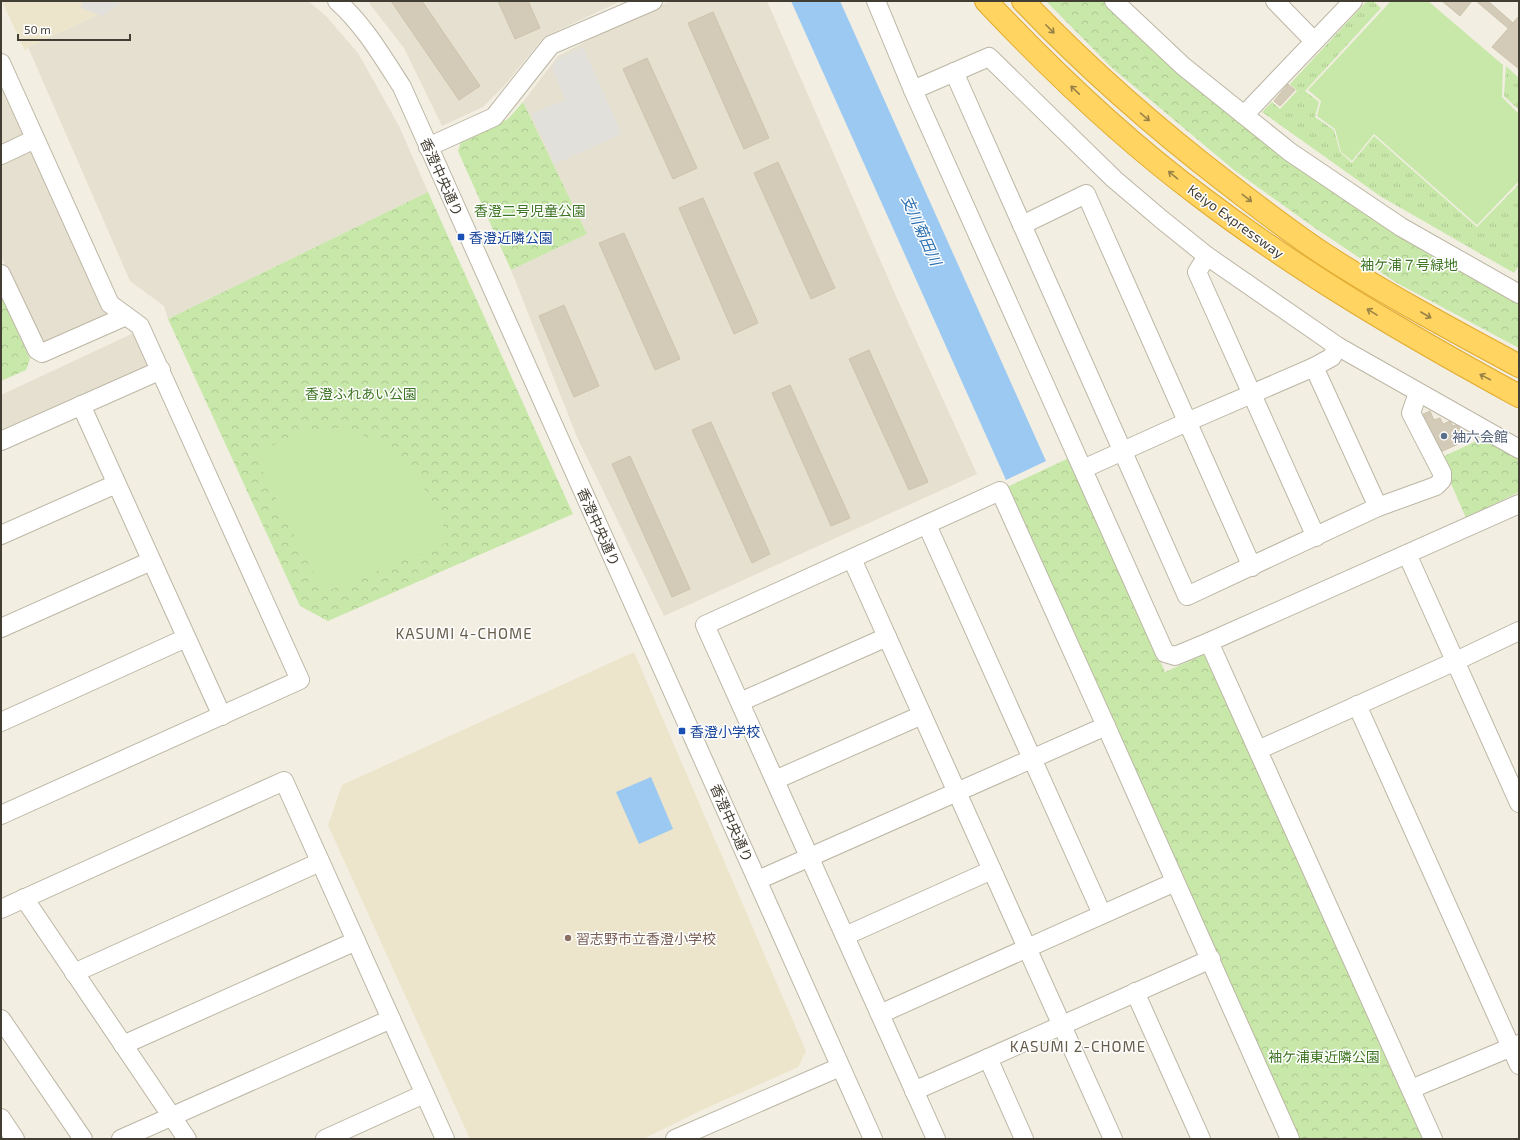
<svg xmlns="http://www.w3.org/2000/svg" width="1520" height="1140" font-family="'Exo 2','Noto Sans JP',sans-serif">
	<defs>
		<pattern id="grass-tufts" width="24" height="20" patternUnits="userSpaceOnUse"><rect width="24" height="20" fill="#c8e8a9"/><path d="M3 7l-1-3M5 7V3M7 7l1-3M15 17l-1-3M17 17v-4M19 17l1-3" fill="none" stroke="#adc892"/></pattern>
		<pattern id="forest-crowns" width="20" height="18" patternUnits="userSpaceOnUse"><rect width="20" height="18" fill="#c8e8a9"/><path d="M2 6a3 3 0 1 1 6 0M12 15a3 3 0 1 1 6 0" fill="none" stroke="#adc892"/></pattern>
	</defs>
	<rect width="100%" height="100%" fill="#f2eee2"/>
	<!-- residential -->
	<g fill="#e6e0d0">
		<path d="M 120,1 L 308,1 L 326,16 L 358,53 L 399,126 L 428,192 L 168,319 L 164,306 L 130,281 L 28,47 L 119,5 Z"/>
		<path d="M 371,1 L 621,1 L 544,37 L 504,86 L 483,107 L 442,126 L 404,48 L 369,3 Z"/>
		<path d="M 670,1 L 767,1 L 895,294 L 977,474 L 664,616 L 577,437 L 511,270 L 587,234 L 523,102 L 558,56 L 600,34 Z"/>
		<path d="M 1,78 L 29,137 L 1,149 Z"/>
		<path d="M 32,150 L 111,318 L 46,346 L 40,342 L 1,256 L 1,164 Z"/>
		<path d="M 138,331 L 149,369 L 1,437 L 1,395 Z"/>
	</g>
	<!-- education -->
	<g fill="#ece5cb">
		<path d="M 2,1 L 120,1 L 119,5 L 28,47 L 25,51 Z"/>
		<path d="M 634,652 L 806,1051 L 798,1067 L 698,1112 L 643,1139 L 470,1139 L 328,825 L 342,785 Z"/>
	</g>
	<!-- grass -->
	<g fill="url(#grass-tufts)">
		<path d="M 1367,1 L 1373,1 L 1381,8 L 1305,91 L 1319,102 L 1315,117 L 1334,130 L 1340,152 L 1352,163 L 1374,136 L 1477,227 L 1519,184 L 1519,265 L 1514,273 L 1380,196 L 1262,112 L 1272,102 L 1280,109 L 1297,91 L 1290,84 Z"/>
		<path d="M 1506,66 L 1519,78 L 1519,110 L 1504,96 Z"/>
	</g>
	<!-- forest -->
	<g fill="url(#forest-crowns)">
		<path d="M 1046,1 L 1103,1 L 1181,76 L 1241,123 L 1519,301 L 1519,348 L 1397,283 L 1315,228 L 1234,170 L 1111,67 Z"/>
		<path d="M 523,102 L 587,234 L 511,270 L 458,151 L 461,142 L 508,119 Z"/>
		<path d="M 428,192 L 573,514 L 328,621 L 300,606 L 168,319 Z"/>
		<path d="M 1,295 L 30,359 L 26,370 L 1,381 Z"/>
		<path d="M 1485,437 L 1519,455 L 1519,492 L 1466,518 L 1440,458 Z"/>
		<path d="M 1069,458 L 1165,672 L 1203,655 L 1209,658 L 1425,1139 L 1297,1139 L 1005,488 Z"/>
	</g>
	<!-- pitch -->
	<g fill="#c8e8a9">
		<path d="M 1391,1 L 1428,1 L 1503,65 L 1502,97 L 1519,114 L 1519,181 L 1477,225 L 1374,134 L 1352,161 L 1341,152 L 1335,129 L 1317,116 L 1321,101 L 1308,90 Z"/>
		<path d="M 346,427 L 379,443 L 413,467 L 451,541 L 330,590 L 317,581 L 254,454 L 301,432 Z"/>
	</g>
	<!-- parking -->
	<g fill="#e2e0db">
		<path d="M 83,1 L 120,1 L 119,5 L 102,16 L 81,8 Z"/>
		<path d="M 583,47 L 622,134 L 555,164 L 531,114 L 565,100 L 552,67 L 558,59 Z"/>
	</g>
	<!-- water -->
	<g fill="#9cc9f2">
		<path d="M 791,1 L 840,1 L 1046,461 L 1006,480 Z"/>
		<path d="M 651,777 L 673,829 L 639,844 L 616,792 Z"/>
	</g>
	<!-- building -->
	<g fill="#d3cab8" stroke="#cec3ab">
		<path d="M 391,1 L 422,1 L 480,86 L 459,100 Z"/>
		<path d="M 498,1 L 528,1 L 540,28 L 515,39 Z"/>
		<path d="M 1442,1 L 1472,1 L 1460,16 Z"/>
		<path d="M 1476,1 L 1488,1 L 1513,23 L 1508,28 Z"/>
		<path d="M 713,12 L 769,138 L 744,149 L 688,23 Z"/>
		<path d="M 1519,16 L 1519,69 L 1492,47 Z"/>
		<path d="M 647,58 L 697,168 L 673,179 L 623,69 Z"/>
		<path d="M 1288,84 L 1295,90 L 1280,106 L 1274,101 Z"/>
		<path d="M 778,162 L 835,288 L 811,299 L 754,173 Z"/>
		<path d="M 703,198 L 758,323 L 734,334 L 679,208 Z"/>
		<path d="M 624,233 L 680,359 L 655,370 L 599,243 Z"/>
		<path d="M 564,305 L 599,386 L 574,397 L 539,316 Z"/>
		<path d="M 869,350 L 928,482 L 909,490 L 849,359 Z"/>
		<path d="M 790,385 L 850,518 L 831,526 L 772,393 Z"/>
		<path d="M 1430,411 L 1434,420 L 1440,418 L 1443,424 L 1450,421 L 1453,426 L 1458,424 L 1465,441 L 1436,454 L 1419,416 Z"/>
		<path d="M 711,422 L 770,554 L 752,563 L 692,430 Z"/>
		<path d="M 630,456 L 690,589 L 672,597 L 612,464 Z"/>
	</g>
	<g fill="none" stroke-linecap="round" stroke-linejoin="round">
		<!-- minor casing -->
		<g stroke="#bdb6a5" stroke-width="20">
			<g id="minor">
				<path d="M 337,1 C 364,25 382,56 402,87 L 873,1139"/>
				<path d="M 876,1 L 913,90 L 1165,653 L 1175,656 L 1209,642 L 1519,504"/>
				<path d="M 1114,1 L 1183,66 L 1290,152 L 1401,227 L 1519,294"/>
				<path d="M 1275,1 L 1314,41"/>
				<path d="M 1,63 L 110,304 L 140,326 L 300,680 L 1,815"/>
				<path d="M 954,72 L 1187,596 L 1378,507 L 1436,486 L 1442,480 L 1442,473 L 1411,413 L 1418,393"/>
				<path d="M 913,90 L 989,57 L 1114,179 L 1161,219 L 1207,256 L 1337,346 L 1519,449"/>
				<path d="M 1244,115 L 1353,1"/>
				<path d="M 428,147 L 494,117 L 551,45 L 653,1"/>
				<path d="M 1,155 L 35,139"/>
				<path d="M 1022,225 L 1086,194 L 1252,567"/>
				<path d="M 1207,256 L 1197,272 L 1316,537"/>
				<path d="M 1,274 L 37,350 L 42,353 L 126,316"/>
				<path d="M 1314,367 L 1378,507"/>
				<path d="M 81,405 L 222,716"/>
				<path d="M 1,441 L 161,370"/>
				<path d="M 1083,469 L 1187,422 L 1314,367 L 1332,357 L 1337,346"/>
				<path d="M 927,525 L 1102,914"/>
				<path d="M 1,535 L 116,484"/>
				<path d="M 1407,554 L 1519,803"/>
				<path d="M 852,559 L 1113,1139"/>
				<path d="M 1,628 L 151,561"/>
				<path d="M 1209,642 L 1433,1139"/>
				<path d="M 740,702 L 887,637"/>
				<path d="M 1357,705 L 1519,1065"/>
				<path d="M 1,722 L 186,638"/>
				<path d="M 1258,750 L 1456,661 L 1519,631"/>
				<path d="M 775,780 L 922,715"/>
				<path d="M 758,880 L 1106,726"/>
				<path d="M 24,898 L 187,1139"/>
				<path d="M 1,909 L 284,781 L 445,1139"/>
				<path d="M 845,936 L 992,870"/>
				<path d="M 74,973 L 320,862"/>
				<path d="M 1135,992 L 1201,1139"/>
				<path d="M 880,1014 L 1175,882"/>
				<path d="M 1,1019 L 83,1139"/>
				<path d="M 123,1045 L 356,941"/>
				<path d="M 988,1058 L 1024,1139"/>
				<path d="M 1411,1089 L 1519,1044"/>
				<path d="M 914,1091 L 1211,959"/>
				<path d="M 1,1118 L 15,1139"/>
				<path d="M 121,1139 L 391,1019"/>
				<path d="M 325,1139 L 424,1094"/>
				<path d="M 675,1139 L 840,1067"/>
				<path d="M 936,1139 L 705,625 L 1000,491 L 1106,726 L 1290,1139"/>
			</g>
		</g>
		<!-- highway casing -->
		<g stroke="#e1aa2d" stroke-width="24">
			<g id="highway">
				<path d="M 986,1 C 1053,72 1123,139 1201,197 C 1301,273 1409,336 1519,396"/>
				<path d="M 1023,1 C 1086,67 1154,127 1227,183 C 1258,207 1289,231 1322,253 C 1385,294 1453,330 1519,366"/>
			</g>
		</g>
		<!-- minor -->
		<use href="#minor" stroke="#fff" stroke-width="18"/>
		<!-- highway -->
		<use href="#highway" stroke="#ffd460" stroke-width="22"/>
	</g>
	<!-- one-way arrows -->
	<defs><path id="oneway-shaft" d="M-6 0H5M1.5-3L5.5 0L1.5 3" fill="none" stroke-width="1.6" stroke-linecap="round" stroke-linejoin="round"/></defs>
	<g stroke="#988247">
		<use href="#oneway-shaft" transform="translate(1050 29) rotate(45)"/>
		<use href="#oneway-shaft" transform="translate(1075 90) rotate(-136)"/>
		<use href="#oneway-shaft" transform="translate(1145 117) rotate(40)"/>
		<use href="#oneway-shaft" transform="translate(1173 175) rotate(-141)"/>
		<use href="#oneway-shaft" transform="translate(1247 198) rotate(38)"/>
		<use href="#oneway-shaft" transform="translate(1372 312) rotate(-149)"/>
		<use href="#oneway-shaft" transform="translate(1426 315) rotate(30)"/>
		<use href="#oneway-shaft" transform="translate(1485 377) rotate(-152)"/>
	</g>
	<!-- markers -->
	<g fill="#1a4fb4" stroke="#fff" stroke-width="1.5">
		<rect x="457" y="233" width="8" height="8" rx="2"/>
		<rect x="678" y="727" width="8" height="8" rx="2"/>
	</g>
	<circle fill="#5c6f8a" stroke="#fff" stroke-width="1.5" cx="1444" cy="436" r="4"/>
	<circle fill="#8d6e63" stroke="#fff" stroke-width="1.5" cx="568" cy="938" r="4"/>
	<g text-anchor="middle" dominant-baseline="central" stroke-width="3" stroke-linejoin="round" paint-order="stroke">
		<!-- street labels -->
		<g font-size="14" fill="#433e33" stroke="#fff">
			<text transform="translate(442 177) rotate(66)">香澄中央通り</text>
			<text transform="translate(1236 221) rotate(36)">Keiyo Expressway</text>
			<text transform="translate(599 527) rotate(66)">香澄中央通り</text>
			<text transform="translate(732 823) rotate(66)">香澄中央通り</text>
		</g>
		<!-- park labels -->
		<g font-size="14" fill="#3f7625" stroke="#fff">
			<text x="530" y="210">香澄二号児童公園</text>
			<text x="1409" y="264">袖ケ浦７号緑地</text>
			<text x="361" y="393">香澄ふれあい公園</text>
			<text x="1324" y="1056">袖ケ浦東近隣公園</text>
		</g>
		<!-- transit labels -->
		<g font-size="14" fill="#164399" stroke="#fff" text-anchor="start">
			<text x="469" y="237">香澄近隣公園</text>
			<text x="690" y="731">香澄小学校</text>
		</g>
		<!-- service labels -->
		<g font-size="14" fill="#4e5e75" stroke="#fff" text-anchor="start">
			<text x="1452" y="436">袖六会館</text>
		</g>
		<!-- education labels -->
		<g font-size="14" fill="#785e54" stroke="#fff" text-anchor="start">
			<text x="576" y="938">習志野市立香澄小学校</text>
		</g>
		<!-- water labels -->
		<g font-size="15" font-style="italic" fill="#2a6fb1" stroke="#fff">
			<text transform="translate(922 230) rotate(66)">支川菊田川</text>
		</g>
		<!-- neighbourhood labels -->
		<g font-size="15" letter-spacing="1" fill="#665d4a" stroke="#fff">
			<text x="464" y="633">KASUMI 4-CHOME</text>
			<text x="1078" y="1046">KASUMI 2-CHOME</text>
		</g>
	</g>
	<!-- border -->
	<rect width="1520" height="1140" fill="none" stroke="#433e33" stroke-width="4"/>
	<!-- scale -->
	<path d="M18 34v6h112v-6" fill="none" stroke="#433e33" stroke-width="2"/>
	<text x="24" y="34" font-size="12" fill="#433e33" stroke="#ffffff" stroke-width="3" paint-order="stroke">50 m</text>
</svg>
